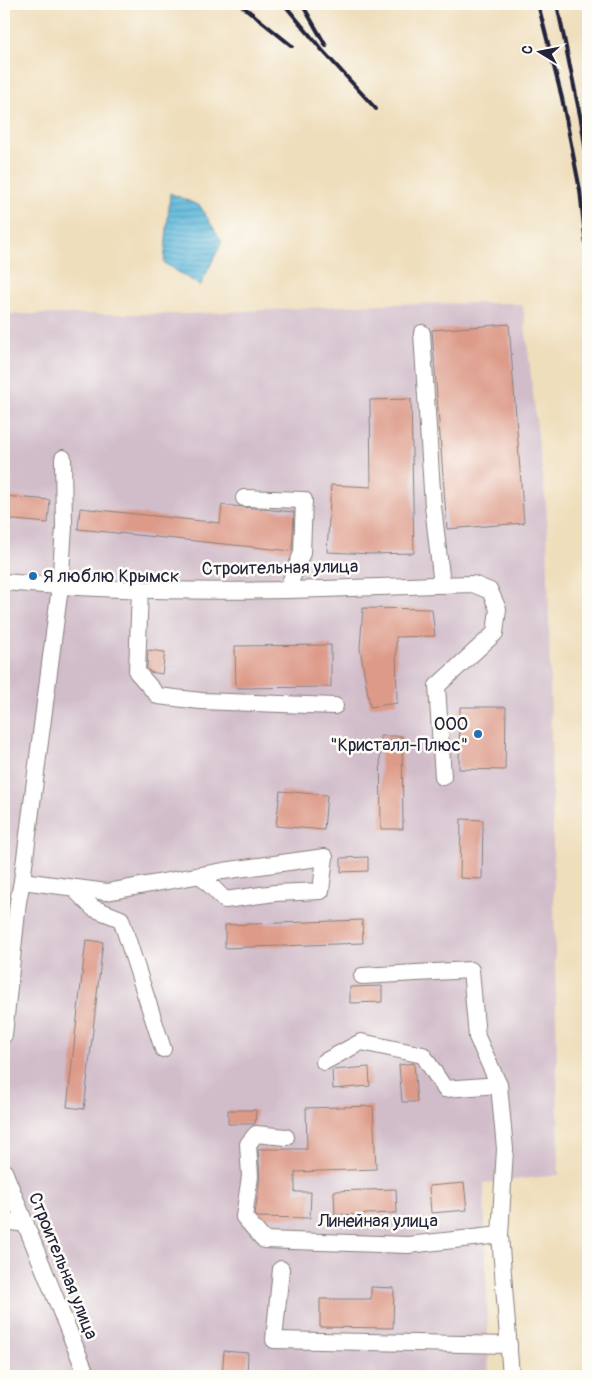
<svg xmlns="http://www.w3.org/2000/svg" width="592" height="1380" font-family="Pangolin,sans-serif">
	<defs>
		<pattern id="water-rules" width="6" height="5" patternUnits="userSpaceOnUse" patternTransform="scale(1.25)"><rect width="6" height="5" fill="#5bb7d9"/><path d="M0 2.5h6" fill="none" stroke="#4b94b1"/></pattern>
	</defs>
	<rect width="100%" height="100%" fill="#fdfcf7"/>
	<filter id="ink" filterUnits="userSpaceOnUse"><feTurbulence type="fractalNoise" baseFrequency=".02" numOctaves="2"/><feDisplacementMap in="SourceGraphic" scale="10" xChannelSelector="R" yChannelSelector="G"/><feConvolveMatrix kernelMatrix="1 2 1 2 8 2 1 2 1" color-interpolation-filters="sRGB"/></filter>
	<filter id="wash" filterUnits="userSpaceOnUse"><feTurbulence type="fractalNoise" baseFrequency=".0096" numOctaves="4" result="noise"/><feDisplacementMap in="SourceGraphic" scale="20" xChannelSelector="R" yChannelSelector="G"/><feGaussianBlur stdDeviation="1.12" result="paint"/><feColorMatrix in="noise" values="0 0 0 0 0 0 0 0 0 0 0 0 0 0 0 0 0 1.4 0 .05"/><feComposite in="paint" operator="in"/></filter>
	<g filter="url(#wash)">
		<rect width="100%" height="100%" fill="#efdebc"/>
		<!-- industrial -->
		<path fill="#d1bdca" d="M 510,303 L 523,306 L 547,514 L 559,1175 L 484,1183 L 489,1376 L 4,1376 L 4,314 L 188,314 L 382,304 Z"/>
		<!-- water -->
		<path fill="url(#water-rules)" stroke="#3e6c8a" d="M 170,193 L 200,206 L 222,242 L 200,286 L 164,263 Z"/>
		<g id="blocks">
			<!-- building -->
			<g fill="#dd9a88">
				<path d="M 509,324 L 524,523 L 447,529 L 432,330 Z"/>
				<path d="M 411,399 L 414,553 L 373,554 L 327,552 L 331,485 L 371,487 L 370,400 Z"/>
				<path d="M 4,496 L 50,500 L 48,523 L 4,519 Z"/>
				<path d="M 222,505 L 294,512 L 292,551 L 78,529 L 80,508 L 220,523 Z"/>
				<path d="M 363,608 L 432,609 L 435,636 L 396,637 L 397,703 L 370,707 L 360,648 Z"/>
				<path d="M 331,645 L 331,687 L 236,688 L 235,646 Z"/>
				<path d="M 148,650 L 165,652 L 162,674 L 150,672 L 147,668 Z"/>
				<path d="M 460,707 L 506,707 L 505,770 L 459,769 Z"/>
				<path d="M 380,736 L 402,736 L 403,829 L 381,829 Z"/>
				<path d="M 280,791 L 327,795 L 324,830 L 276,826 Z"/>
				<path d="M 461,819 L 483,820 L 482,879 L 460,878 Z"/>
				<path d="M 368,857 L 368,871 L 341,872 L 341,858 Z"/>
				<path d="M 362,920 L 363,943 L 225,948 L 225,925 Z"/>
				<path d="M 86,940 L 103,942 L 84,1109 L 67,1107 Z"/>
				<path d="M 382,986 L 382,1002 L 350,1003 L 350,987 Z"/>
				<path d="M 414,1063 L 417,1102 L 402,1102 L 399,1065 Z"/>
				<path d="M 369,1067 L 370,1086 L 333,1089 L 332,1070 Z"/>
				<path d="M 373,1106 L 376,1169 L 295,1172 L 295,1192 L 311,1192 L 310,1218 L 257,1217 L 255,1214 L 260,1177 L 258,1149 L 307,1149 L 306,1108 Z"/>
				<path d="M 228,1110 L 256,1110 L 255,1124 L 228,1124 Z"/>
				<path d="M 464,1183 L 467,1210 L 431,1213 L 429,1186 Z"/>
				<path d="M 396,1189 L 397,1213 L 335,1215 L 334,1191 Z"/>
				<path d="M 371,1287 L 394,1288 L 393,1328 L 320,1327 L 320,1299 L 371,1299 Z"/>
				<path d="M 224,1351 L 248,1353 L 247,1376 L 222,1376 Z"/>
			</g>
		</g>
	</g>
	<g filter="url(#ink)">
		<use href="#blocks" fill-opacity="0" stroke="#88807c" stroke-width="1"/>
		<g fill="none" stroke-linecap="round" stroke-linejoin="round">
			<!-- minor casing -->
			<g stroke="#88807c" stroke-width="18">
				<g id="minor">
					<path d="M 422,333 L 433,506 L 442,585"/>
					<path d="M 244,498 L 304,500 L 302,553 L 287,590"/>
					<path d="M 4,582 C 98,590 193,592 288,590 C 349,589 411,585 473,584 L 490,591 L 498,609 L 495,633 L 437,686 L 443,777"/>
					<path d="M 140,589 L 137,672 L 158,696 L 201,701 L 335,706"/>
					<path d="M 22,881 L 107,892 L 223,871 L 325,857 L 321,891 L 275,893 L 225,900 L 200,875"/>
					<path d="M 73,888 L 93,908 L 121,919 L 163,1049"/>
					<path d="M 362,976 L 471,970 L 477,1037 L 499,1085"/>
					<path d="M 4,1035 L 18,902 L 22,881 L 60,587 L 64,527 L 63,458"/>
					<path d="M 324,1062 L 361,1042 L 423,1055 L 445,1089 L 499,1085 L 505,1149 L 500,1235"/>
					<path d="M 286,1137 L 256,1134 L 248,1144 L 250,1176 L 244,1217 L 264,1240 L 408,1245 L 500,1235 L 511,1376"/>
					<path d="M 4,1171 L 87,1376"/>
					<path d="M 4,1221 L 26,1224"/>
					<path d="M 281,1269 L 274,1340 L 509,1345"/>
				</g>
			</g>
			<!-- minor -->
			<use href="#minor" stroke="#fff" stroke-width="16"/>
			<!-- rail -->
			<g stroke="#22223b" stroke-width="4">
				<path d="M 240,4 L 292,46"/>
				<path d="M 284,4 L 322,50 L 376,109"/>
				<path d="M 302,4 L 326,46"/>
				<path d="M 538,4 L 562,98 L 580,190 L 588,263"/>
				<path d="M 557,4 L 581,120 L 588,166"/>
			</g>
		</g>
	</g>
	<!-- markers -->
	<g fill="#1f6fb2" stroke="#fdfcf7" stroke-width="2">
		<circle cx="33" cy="576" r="5"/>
		<circle cx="478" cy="734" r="5"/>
	</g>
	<g text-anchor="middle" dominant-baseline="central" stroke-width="5" stroke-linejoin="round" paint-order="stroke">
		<!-- street labels -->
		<g font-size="18" fill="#22223b" stroke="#fdfcf7">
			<text transform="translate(280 568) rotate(-1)">Строительная улица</text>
			<text x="378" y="1221">Линейная улица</text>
			<text transform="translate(63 1266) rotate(68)">Строительная улица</text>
		</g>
		<!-- poi labels -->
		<g font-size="18" fill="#22223b" stroke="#fdfcf7" text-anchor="start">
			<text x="43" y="576">Я люблю Крымск</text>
			<text x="468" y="724" text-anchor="end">ООО<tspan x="468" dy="21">"Кристалл-Плюс"</tspan></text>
		</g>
	</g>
	<!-- margin -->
	<rect width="592" height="1380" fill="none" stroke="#fdfcf7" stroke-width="20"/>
	<!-- north arrow -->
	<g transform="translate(540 52) rotate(280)" stroke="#fdfcf7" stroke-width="4" paint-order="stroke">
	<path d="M0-4L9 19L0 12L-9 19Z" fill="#22223b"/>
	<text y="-8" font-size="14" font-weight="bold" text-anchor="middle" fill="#22223b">С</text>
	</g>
</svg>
